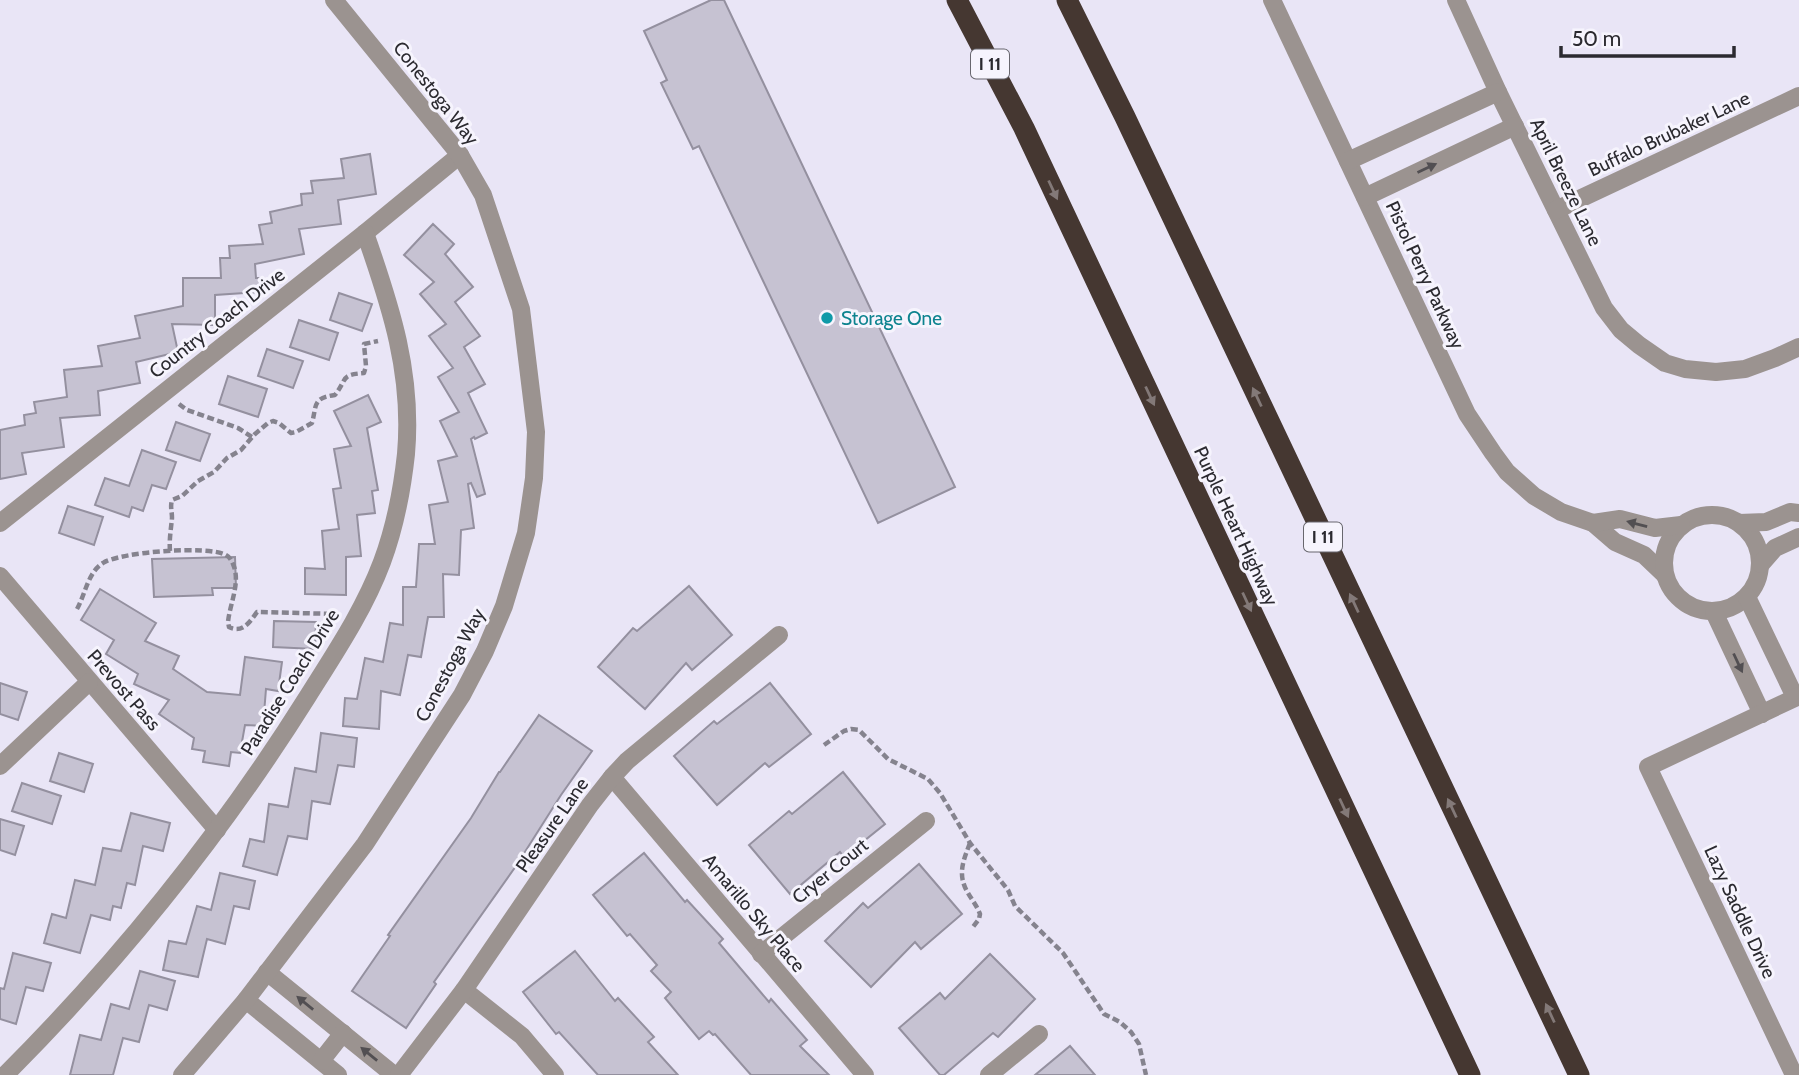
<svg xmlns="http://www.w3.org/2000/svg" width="1799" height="1075" font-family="Cabin,sans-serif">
	<rect width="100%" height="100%" fill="#e9e5f6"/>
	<!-- building -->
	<g fill="#c6c2d2" stroke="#94909f" stroke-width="2">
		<path d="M 711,0 L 724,0 L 955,487 L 878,523 L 699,146 L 693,149 L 661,83 L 667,80 L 644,31 Z"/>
		<path d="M 370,154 L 376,194 L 338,200 L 341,224 L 299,229 L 304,254 L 255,264 L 256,278 L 261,278 L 261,292 L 215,295 L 215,325 L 172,324 L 178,352 L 136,362 L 140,383 L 98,391 L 100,415 L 60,418 L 64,447 L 22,453 L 26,474 L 0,479 L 0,430 L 25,425 L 24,415 L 36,413 L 34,402 L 67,397 L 64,370 L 102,366 L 98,346 L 140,338 L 135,316 L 183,306 L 183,278 L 221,278 L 220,258 L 230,258 L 229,246 L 263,244 L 259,225 L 272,223 L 270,212 L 302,205 L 301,194 L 313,193 L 311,181 L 344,178 L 341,159 Z"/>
		<path d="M 433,224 L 454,244 L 445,254 L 473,287 L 455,302 L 480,336 L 464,347 L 485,384 L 468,393 L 487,433 L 475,439 L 474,437 L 471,439 L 485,494 L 477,497 L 471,483 L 468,484 L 474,528 L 461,530 L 459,575 L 443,574 L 444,617 L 428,617 L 421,657 L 408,655 L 400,695 L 381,691 L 379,729 L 343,726 L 345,698 L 357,699 L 365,658 L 383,662 L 390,623 L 403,625 L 403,587 L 416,587 L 419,544 L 435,544 L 429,505 L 448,502 L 438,461 L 457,456 L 440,421 L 459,412 L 438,377 L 453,368 L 429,336 L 446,324 L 420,294 L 434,282 L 404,255 Z"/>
		<path d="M 339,293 L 372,304 L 362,331 L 330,320 Z"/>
		<path d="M 299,320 L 338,333 L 329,360 L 290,347 Z"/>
		<path d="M 267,349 L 303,361 L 293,388 L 258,376 Z"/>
		<path d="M 228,376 L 267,389 L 258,417 L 219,404 Z"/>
		<path d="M 368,395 L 381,422 L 367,428 L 378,490 L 372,491 L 375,513 L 357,515 L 361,556 L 346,557 L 346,595 L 305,594 L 305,568 L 325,569 L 322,531 L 339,529 L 333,489 L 341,488 L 334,449 L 351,446 L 334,411 Z"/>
		<path d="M 176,422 L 210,434 L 200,461 L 166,450 Z"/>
		<path d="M 142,450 L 176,462 L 166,489 L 152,485 L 143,511 L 132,507 L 129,517 L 95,505 L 105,478 L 129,486 Z"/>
		<path d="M 68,506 L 103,517 L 94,545 L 59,533 Z"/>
		<path d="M 235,557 L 236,588 L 212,588 L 213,595 L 154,597 L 152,559 Z"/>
		<path d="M 689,586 L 732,635 L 692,670 L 686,663 L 645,709 L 598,667 L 633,628 L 637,631 Z"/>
		<path d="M 100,589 L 156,623 L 145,641 L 179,656 L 173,669 L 207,692 L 240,695 L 245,657 L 282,662 L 278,691 L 266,689 L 263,726 L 245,725 L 240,753 L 231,752 L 229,766 L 203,762 L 205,751 L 192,749 L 194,738 L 159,714 L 169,700 L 134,684 L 138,674 L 106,654 L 114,640 L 81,620 Z"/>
		<path d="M 274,621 L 316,622 L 315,649 L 273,647 Z"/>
		<path d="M 0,683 L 27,692 L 18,720 L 0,714 Z"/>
		<path d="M 770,683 L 811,734 L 769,767 L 765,763 L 717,805 L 674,756 L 714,721 L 717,724 Z"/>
		<path d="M 539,715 L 592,751 L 561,795 L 516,866 L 434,982 L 436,984 L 406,1028 L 352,991 L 390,936 L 388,935 L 471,818 L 499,772 L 500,772 Z"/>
		<path d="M 321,733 L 357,738 L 354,767 L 338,765 L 330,804 L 312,801 L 307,839 L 288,836 L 277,875 L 243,866 L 250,839 L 264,842 L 269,804 L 288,807 L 295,768 L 316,772 Z"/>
		<path d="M 59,753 L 93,764 L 84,792 L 50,781 Z"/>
		<path d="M 843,772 L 885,824 L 844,857 L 840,852 L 790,894 L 749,845 L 789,811 L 792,814 Z"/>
		<path d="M 22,783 L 61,796 L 52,824 L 12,811 Z"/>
		<path d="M 131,813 L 170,823 L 163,851 L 143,846 L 135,885 L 127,883 L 121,908 L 113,906 L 110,920 L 91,915 L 80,953 L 44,943 L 52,914 L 66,918 L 75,880 L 95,885 L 103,848 L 121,851 Z"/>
		<path d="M 0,819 L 24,826 L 15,855 L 0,850 Z"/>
		<path d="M 644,853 L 685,902 L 687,900 L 723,939 L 719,943 L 769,1002 L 771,999 L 807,1040 L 800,1046 L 829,1075 L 751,1075 L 715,1034 L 713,1035 L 709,1031 L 699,1039 L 665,998 L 671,992 L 651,971 L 657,965 L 630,934 L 627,936 L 593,895 Z"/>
		<path d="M 919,864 L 962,914 L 921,949 L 915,942 L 871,987 L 825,941 L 863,903 L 868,908 Z"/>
		<path d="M 220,873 L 255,881 L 249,909 L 234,906 L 225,944 L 207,939 L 198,977 L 163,970 L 169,941 L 186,944 L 197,906 L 211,910 Z"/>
		<path d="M 575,951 L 615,1001 L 618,998 L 654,1037 L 648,1042 L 678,1075 L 598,1075 L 559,1032 L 556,1034 L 523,992 Z"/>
		<path d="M 13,953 L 51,963 L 43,991 L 26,987 L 16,1024 L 0,1019 L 0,988 L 4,989 Z"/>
		<path d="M 990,954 L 1035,999 L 998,1037 L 993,1033 L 944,1075 L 940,1075 L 899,1028 L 940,993 L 945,999 Z"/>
		<path d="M 140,971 L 175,981 L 167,1010 L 149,1005 L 139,1042 L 123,1038 L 113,1075 L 70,1075 L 80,1035 L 101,1040 L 111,1004 L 129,1009 Z"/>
		<path d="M 1070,1046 L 1095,1075 L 1035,1075 Z"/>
	</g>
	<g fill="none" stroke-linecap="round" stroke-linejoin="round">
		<!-- path -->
		<g stroke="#85838e" stroke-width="4.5" stroke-dasharray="7 3.5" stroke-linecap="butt">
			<path d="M 179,404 L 187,410 L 238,428 L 252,437"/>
			<path d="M 170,551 C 169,540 171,529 172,518 C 172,511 170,507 172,500 L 182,496 L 198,481 L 214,472 L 227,458 L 241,450 L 255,434 L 268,423 L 273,421 L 279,423 L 291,433 L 296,432 L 312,423 C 317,405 312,398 335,395 C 348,378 340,375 364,373 L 366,366 L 364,344 L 378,341"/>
			<path d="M 77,609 C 85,595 88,572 103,563 C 119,552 209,545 226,555 C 230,557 231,560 233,564 C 241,582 230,603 228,622 L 229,627 C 242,634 250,622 257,612 L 338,614"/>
			<path d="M 824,745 L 844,731 L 851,729 L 859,730 L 888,759 L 928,779 L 940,793 L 970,843 L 1008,890 L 1015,906 L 1063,953 L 1104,1014 L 1120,1022 L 1131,1032 L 1139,1044 L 1146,1075"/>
			<path d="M 970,843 C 963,861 957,875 968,893 C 972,900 977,906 980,914 L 979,919 L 973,927"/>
		</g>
		<!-- minor -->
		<g stroke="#9b9390" stroke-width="18">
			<path d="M 1272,0 L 1467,414 L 1493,453 L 1507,472 L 1534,496 L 1561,512 L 1593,523 L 1615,542 L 1644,555 L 1665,575"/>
			<path d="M 1456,0 L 1498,92 L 1604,308 L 1621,330 L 1639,345 L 1665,363 L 1685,369 L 1716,372 L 1745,369 L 1775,358 L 1799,347"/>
			<path d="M 1348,161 L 1498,92"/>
			<path d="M 1365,197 L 1515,126"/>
			<path d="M 1556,210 L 1799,96"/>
			<circle cx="1712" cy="563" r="48"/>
			<path d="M 0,523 L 365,233 L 460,155"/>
			<path d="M 1593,523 L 1620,519 L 1655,528 L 1681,525"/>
			<path d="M 1739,523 L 1766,522 L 1790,512 L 1799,513"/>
			<path d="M 1761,564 L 1775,548 L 1799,537"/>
			<path d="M 0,576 L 217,830"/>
			<path d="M 1747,597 L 1795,697"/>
			<path d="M 1714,612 L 1762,714"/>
			<path d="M 0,766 L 89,682"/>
			<path d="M 612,777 L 865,1075"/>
			<path d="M 761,954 L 926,821"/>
			<path d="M 267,972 L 394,1075"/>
			<path d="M 464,990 L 522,1036 L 555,1075"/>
			<path d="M 246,1000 L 338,1075"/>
			<path d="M 321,1061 L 343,1033"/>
			<path d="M 5,1075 C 119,961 222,833 308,696 C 335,653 364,610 382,562 C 395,527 402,491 406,454 C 413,374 391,307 365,233"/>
			<path d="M 182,1075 L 246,1000 L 365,844 L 462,695 L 485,651 L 504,606 L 526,533 L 534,478 L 536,432 L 521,309 L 483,195 L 460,155 L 334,0"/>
			<path d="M 399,1075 L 464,990 L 590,805 L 612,777 L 627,761 L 779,635"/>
			<path d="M 989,1075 L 1039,1034"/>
			<path d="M 1794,1075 L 1648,767 L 1799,696"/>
		</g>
		<!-- highway -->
		<g stroke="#453731" stroke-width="21">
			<path d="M 957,0 L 1024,128 L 1470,1075"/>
			<path d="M 1067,0 L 1125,117 L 1579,1075"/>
		</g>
	</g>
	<!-- one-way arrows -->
	<defs><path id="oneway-solid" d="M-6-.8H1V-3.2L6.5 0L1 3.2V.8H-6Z" transform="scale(1.75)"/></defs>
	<g fill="#524f52">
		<use href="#oneway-solid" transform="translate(1427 168) rotate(-25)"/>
		<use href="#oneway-solid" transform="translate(1637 524) rotate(-165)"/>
		<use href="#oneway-solid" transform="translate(1738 663) rotate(65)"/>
		<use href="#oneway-solid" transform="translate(305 1003) rotate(-141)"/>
		<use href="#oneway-solid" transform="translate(369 1054) rotate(-141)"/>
	</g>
	<g fill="#837978">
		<use href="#oneway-solid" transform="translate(1053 190) rotate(65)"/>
		<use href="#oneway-solid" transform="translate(1150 396) rotate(65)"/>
		<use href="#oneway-solid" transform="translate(1257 397) rotate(-115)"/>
		<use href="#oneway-solid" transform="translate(1247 602) rotate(65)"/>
		<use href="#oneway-solid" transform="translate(1354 603) rotate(-115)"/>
		<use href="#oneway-solid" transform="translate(1344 808) rotate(65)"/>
		<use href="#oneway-solid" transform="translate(1452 808) rotate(-115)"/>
		<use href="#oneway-solid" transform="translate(1550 1013) rotate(-115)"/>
	</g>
	<!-- markers -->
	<circle fill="#0f9aa8" stroke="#f6f4fd" stroke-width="2.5" cx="827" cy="318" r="7"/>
	<g text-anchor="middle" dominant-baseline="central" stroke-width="6" stroke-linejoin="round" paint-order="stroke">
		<!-- shield labels -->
		<g fill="#f6f4fd" stroke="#68676e" stroke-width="2">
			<rect x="971" y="49.5" width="38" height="29" rx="5"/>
			<rect x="1304" y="522.5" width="38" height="29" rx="5"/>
		</g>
		<g font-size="18" font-weight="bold" fill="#2b2a30">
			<text x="990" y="64">I 11</text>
			<text x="1323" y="537">I 11</text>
		</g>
		<!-- street labels -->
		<g font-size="19" fill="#2b2a30" stroke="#f6f4fd">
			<text transform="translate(436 93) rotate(52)">Conestoga Way</text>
			<text transform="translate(1669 134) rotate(-25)">Buffalo Brubaker Lane</text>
			<text transform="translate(1566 182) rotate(64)">April Breeze Lane</text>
			<text transform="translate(1425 275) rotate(65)">Pistol Perry Parkway</text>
			<text transform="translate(217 323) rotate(-38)">Country Coach Drive</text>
			<text transform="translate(1236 526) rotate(65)">Purple Heart Highway</text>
			<text transform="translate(450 665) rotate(-62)">Conestoga Way</text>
			<text transform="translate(290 682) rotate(-58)">Paradise Coach Drive</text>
			<text transform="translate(124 690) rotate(49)">Prevost Pass</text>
			<text transform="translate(552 825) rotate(-55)">Pleasure Lane</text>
			<text transform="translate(830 871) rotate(-39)">Cryer Court</text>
			<text transform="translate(1740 912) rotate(65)">Lazy Saddle Drive</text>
			<text transform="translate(754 913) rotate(50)">Amarillo Sky Place</text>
		</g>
		<!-- culture labels -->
		<g font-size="19" fill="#0d838f" stroke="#f6f4fd" text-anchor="start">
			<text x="841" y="318">Storage One</text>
		</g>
	</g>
	<!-- scale -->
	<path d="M1561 46v10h173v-10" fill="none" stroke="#2b2a30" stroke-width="3.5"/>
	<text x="1572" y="46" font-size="21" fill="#2b2a30" stroke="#f6f4fd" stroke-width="5" paint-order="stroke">50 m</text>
</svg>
